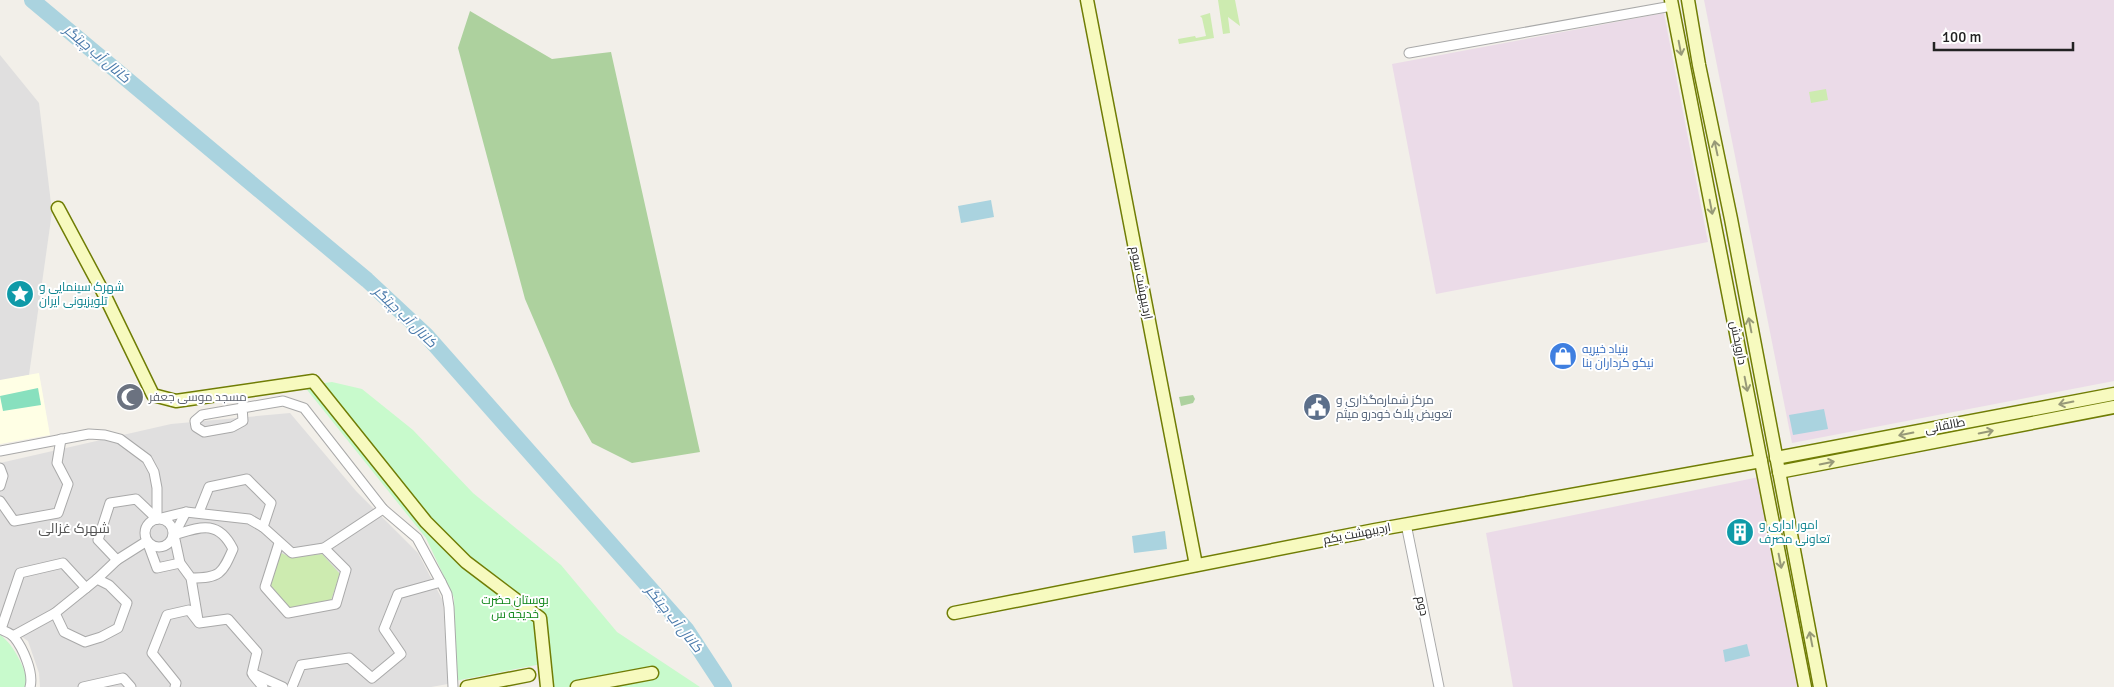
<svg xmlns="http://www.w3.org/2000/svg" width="2114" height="687" font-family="Signika,Cairo,sans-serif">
	<rect width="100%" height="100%" fill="#f2efe9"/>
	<!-- residential -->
	<g fill="#e0dfdf">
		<path d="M 0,55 L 39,103 L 52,212 L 29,375 L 0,381 Z"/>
		<path d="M 290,413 L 356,491 L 418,553 L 443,601 L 448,684 L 431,687 L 40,687 L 39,673 L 28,641 L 0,622 L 0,463 L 171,424 Z"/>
	</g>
	<!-- industrial -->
	<g fill="#ebdbe8">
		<path d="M 1704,0 L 2114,0 L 2114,381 L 1792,443 Z"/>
		<path d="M 1664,13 L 1708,242 L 1436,294 L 1392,64 Z"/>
		<path d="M 1759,477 L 1804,687 L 1513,687 L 1486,533 Z"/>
	</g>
	<!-- education -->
	<path fill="#ffffe5" d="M 39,373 L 50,435 L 0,444 L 0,380 Z"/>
	<!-- grass -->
	<g fill="#cdebb0">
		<path d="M 1218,0 L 1235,0 L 1240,26 L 1228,17 L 1230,33 L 1223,34 Z"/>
		<path d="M 1210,13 L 1214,38 L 1179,44 L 1178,39 L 1195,36 L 1196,38 L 1206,36 L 1202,18 L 1200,16 Z"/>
		<path d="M 1826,89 L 1828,100 L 1811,103 L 1809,92 Z"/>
		<path d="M 281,553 L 292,558 L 322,554 L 340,574 L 331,600 L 289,608 L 270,584 Z"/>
	</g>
	<!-- forest -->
	<g fill="#add19e">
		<path d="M 470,11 L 552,59 L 611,52 L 700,452 L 632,463 L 592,443 L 571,406 L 525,299 L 458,48 Z"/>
		<path d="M 1193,395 L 1195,399 L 1193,403 L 1181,406 L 1179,397 Z"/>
	</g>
	<!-- park -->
	<g fill="#c8facc">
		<path d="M 332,382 L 362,389 L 413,430 L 473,493 L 561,565 L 617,632 L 700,687 L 553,687 L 552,662 L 455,681 L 454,598 L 426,538 L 304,386 Z"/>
		<path d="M 0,635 C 12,642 29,673 27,687 L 0,687 Z"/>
	</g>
	<!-- pitch -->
	<path fill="#88e0be" d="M 38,388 L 41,405 L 3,411 L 0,396 Z"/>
	<!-- water -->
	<g fill="#aad3df">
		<path d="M 991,200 L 994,217 L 961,223 L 958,206 Z"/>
		<path d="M 1824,409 L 1828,429 L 1793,435 L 1789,415 Z"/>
		<path d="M 1165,531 L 1167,549 L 1134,553 L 1132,536 Z"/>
		<path d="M 1747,644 L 1750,656 L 1725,662 L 1723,650 Z"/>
	</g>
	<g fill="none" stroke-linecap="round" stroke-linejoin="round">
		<!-- river -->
		<path stroke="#aad3df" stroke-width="16" d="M 32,0 L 367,280 L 426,335 L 686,629 L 724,687"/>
		<!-- street casing -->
		<g stroke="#a9a9a9" stroke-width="11">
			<g id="street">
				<path d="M 1409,53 L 1672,6"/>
				<path d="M 242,406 L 243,421 L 232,427 L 204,432 L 196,427 L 195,421 L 202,415 L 283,401 L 304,408 L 383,509 L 417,538 L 441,582 L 447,594 L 449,607 L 453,687"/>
				<path d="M 0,451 L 89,434 L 105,435 L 120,439 L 147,459 L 154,472 L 157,488 L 157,519"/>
				<path d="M 0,468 L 3,476 L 0,486"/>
				<path d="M 0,501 L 14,521 L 58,513 L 68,484 L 57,463 L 61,439"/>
				<path d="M 199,512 L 209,487 L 247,479 L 271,503 L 263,527"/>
				<circle cx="159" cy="533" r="14"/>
				<path d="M 157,519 L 186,512 L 249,519 L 263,527 L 292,553 L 324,548 L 383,509"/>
				<path d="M 1406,524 L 1439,687"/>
				<path d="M 174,535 L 186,512"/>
				<path d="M 279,543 L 265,587 L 288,613 L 336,604 L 346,570 L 324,548"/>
				<path d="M 117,560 L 98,540 L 110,503 L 136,499 L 157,519"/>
				<path d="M 191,578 L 180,563 L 174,535 C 200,527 218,519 233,549 C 222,574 220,578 191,578 L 198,620"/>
				<path d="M 97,579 L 117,560 L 147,541 L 157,568 L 180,563"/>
				<path d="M 55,613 L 64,632 L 85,642 L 101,637 L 118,628 L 127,603 L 109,585 L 97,579 L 86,588"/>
				<path d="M 0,629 C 4,631 11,633 14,637 C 23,648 34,673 30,687"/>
				<path d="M 1,629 L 20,573 L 63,563 L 86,588 L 55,613 L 13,636"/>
				<path d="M 253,675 L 263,687"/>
				<path d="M 83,687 L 123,678 L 131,687"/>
				<path d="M 175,687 L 176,683 L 152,653 L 167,615 L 189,610 L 199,623 L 228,619 L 257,652 L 252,673 L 283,687"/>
				<path d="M 292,687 L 301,665 L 349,658 L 372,678 L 401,654 L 384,629 L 398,594 L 441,582"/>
			</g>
		</g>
		<!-- secondary casing -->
		<g stroke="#707d05" stroke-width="15">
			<g id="secondary">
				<path d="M 1087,0 L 1196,565"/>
				<path d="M 1671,0 L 1805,687"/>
				<path d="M 1688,0 L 1699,65 L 1731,219 L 1820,687"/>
				<path d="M 58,208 L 104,294 L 153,395 L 176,401 L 313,381 L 426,522 L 466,562 L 540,618 L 547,687"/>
				<path d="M 1776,458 L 2114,394"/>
				<path d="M 1779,472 L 2114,407"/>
				<path d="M 954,613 L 1375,530 L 1761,461"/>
				<path d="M 467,687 L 529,675"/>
				<path d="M 577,687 L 652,673"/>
			</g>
		</g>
		<!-- street -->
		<use href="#street" stroke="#fff" stroke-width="9"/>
		<!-- secondary -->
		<use href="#secondary" stroke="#f7fabf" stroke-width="12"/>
	</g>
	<!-- one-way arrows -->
	<defs><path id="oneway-shaft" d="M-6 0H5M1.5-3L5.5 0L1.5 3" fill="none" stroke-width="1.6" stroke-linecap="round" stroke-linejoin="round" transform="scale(1.25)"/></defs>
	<g stroke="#979978">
		<use href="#oneway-shaft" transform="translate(1680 48) rotate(79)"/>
		<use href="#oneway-shaft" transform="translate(1716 148) rotate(-102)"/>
		<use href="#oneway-shaft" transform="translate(1711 207) rotate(79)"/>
		<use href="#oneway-shaft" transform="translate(1750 325) rotate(-101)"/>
		<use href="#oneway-shaft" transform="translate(1746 384) rotate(79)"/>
		<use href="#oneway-shaft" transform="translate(2066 403) rotate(169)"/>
		<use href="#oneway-shaft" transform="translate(1986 432) rotate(-11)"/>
		<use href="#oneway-shaft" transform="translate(1906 434) rotate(169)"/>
		<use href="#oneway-shaft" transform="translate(1827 463) rotate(-11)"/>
		<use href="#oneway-shaft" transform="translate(1780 561) rotate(79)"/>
		<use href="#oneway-shaft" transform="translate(1811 639) rotate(-101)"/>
	</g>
	<!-- icons -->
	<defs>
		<g id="sight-disc" transform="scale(1.4375)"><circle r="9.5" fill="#0f9aa8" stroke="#fff"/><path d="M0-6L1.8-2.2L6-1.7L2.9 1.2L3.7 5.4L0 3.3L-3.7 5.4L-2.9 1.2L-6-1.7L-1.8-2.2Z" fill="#fff"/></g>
		<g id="shop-disc" transform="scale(1.4375)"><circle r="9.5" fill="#3f7fe0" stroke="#fff"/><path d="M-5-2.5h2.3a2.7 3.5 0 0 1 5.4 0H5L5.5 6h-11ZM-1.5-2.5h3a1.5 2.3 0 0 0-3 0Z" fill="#fff"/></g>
		<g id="mosque-disc" transform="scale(1.4375)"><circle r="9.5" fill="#6b7280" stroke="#fff"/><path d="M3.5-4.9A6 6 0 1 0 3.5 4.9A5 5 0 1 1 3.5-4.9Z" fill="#fff"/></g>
		<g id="civic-disc" transform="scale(1.4375)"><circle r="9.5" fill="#5c6f8a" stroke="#fff"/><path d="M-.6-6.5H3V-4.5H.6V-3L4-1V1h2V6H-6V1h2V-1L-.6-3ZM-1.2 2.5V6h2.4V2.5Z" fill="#fff"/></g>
		<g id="building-disc" transform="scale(1.4375)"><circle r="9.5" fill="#0f9aa8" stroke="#fff"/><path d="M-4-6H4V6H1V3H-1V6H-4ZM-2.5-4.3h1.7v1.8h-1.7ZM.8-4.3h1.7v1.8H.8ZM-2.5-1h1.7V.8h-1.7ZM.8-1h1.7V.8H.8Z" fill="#fff"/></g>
	</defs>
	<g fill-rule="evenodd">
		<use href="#sight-disc" x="20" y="294"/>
		<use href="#shop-disc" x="1563" y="356"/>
		<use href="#mosque-disc" x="130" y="397"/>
		<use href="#civic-disc" x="1317" y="407"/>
		<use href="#building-disc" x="1740" y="532"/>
	</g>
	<g text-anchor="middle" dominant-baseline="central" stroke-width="4" stroke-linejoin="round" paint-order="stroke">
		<!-- street labels -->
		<g font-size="12" fill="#222" stroke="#fff">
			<text transform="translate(1141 283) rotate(79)">اردیبهشت سوم</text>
			<text transform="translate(1738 343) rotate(79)">داروپخش</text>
			<text transform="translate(1945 426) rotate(-11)">طالقانی</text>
			<text transform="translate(1357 534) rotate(-11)">اردیبهشت یکم</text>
			<text transform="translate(1422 606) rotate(78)">دوم</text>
		</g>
		<!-- culture labels -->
		<g font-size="12" fill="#0d838f" stroke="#fff" text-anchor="start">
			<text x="39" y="287">شهرک سینمایی و<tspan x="39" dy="14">تلویزیونی ایران</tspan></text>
			<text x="1759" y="525">امور اداری و<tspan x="1759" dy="14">تعاونی مصرف</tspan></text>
		</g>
		<!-- shop labels -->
		<g font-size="12" fill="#366cbe" stroke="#fff" text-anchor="start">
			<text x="1582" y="349">بنیاد خیریه<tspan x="1582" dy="14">نیکو کرداران بنا</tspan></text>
		</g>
		<!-- worship labels -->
		<g font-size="12" fill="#5b616d" stroke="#fff" text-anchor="start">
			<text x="149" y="397">مسجد موسی جعفر</text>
		</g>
		<!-- service labels -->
		<g font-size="12" fill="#4e5e75" stroke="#fff" text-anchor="start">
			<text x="1336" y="400">مرکز شماره‌گذاری و<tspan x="1336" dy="14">تعویض پلاک خودرو میثم</tspan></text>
		</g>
		<!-- park labels -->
		<g font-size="12" fill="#0c8416" stroke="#fff">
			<text x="515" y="600">بوستان حضرت<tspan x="515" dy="14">خدیجه س</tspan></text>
		</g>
		<!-- water labels -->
		<g font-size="14" font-style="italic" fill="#4a7aab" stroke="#fff">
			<text transform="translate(97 54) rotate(40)">کانال آب چیتگر</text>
			<text transform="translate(405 317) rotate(44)">کانال آب چیتگر</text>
			<text transform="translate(674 619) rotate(51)">کانال آب چیتگر</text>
		</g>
		<!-- neighbourhood labels -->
		<g font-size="14" fill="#555" stroke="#fff">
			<text x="74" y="528">شهرک غزالی</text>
		</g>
	</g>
	<!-- scale -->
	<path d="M1934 42v8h139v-8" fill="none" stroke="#222222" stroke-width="2.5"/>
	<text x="1942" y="42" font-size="15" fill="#222222" stroke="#ffffff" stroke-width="4" paint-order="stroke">100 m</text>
</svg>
